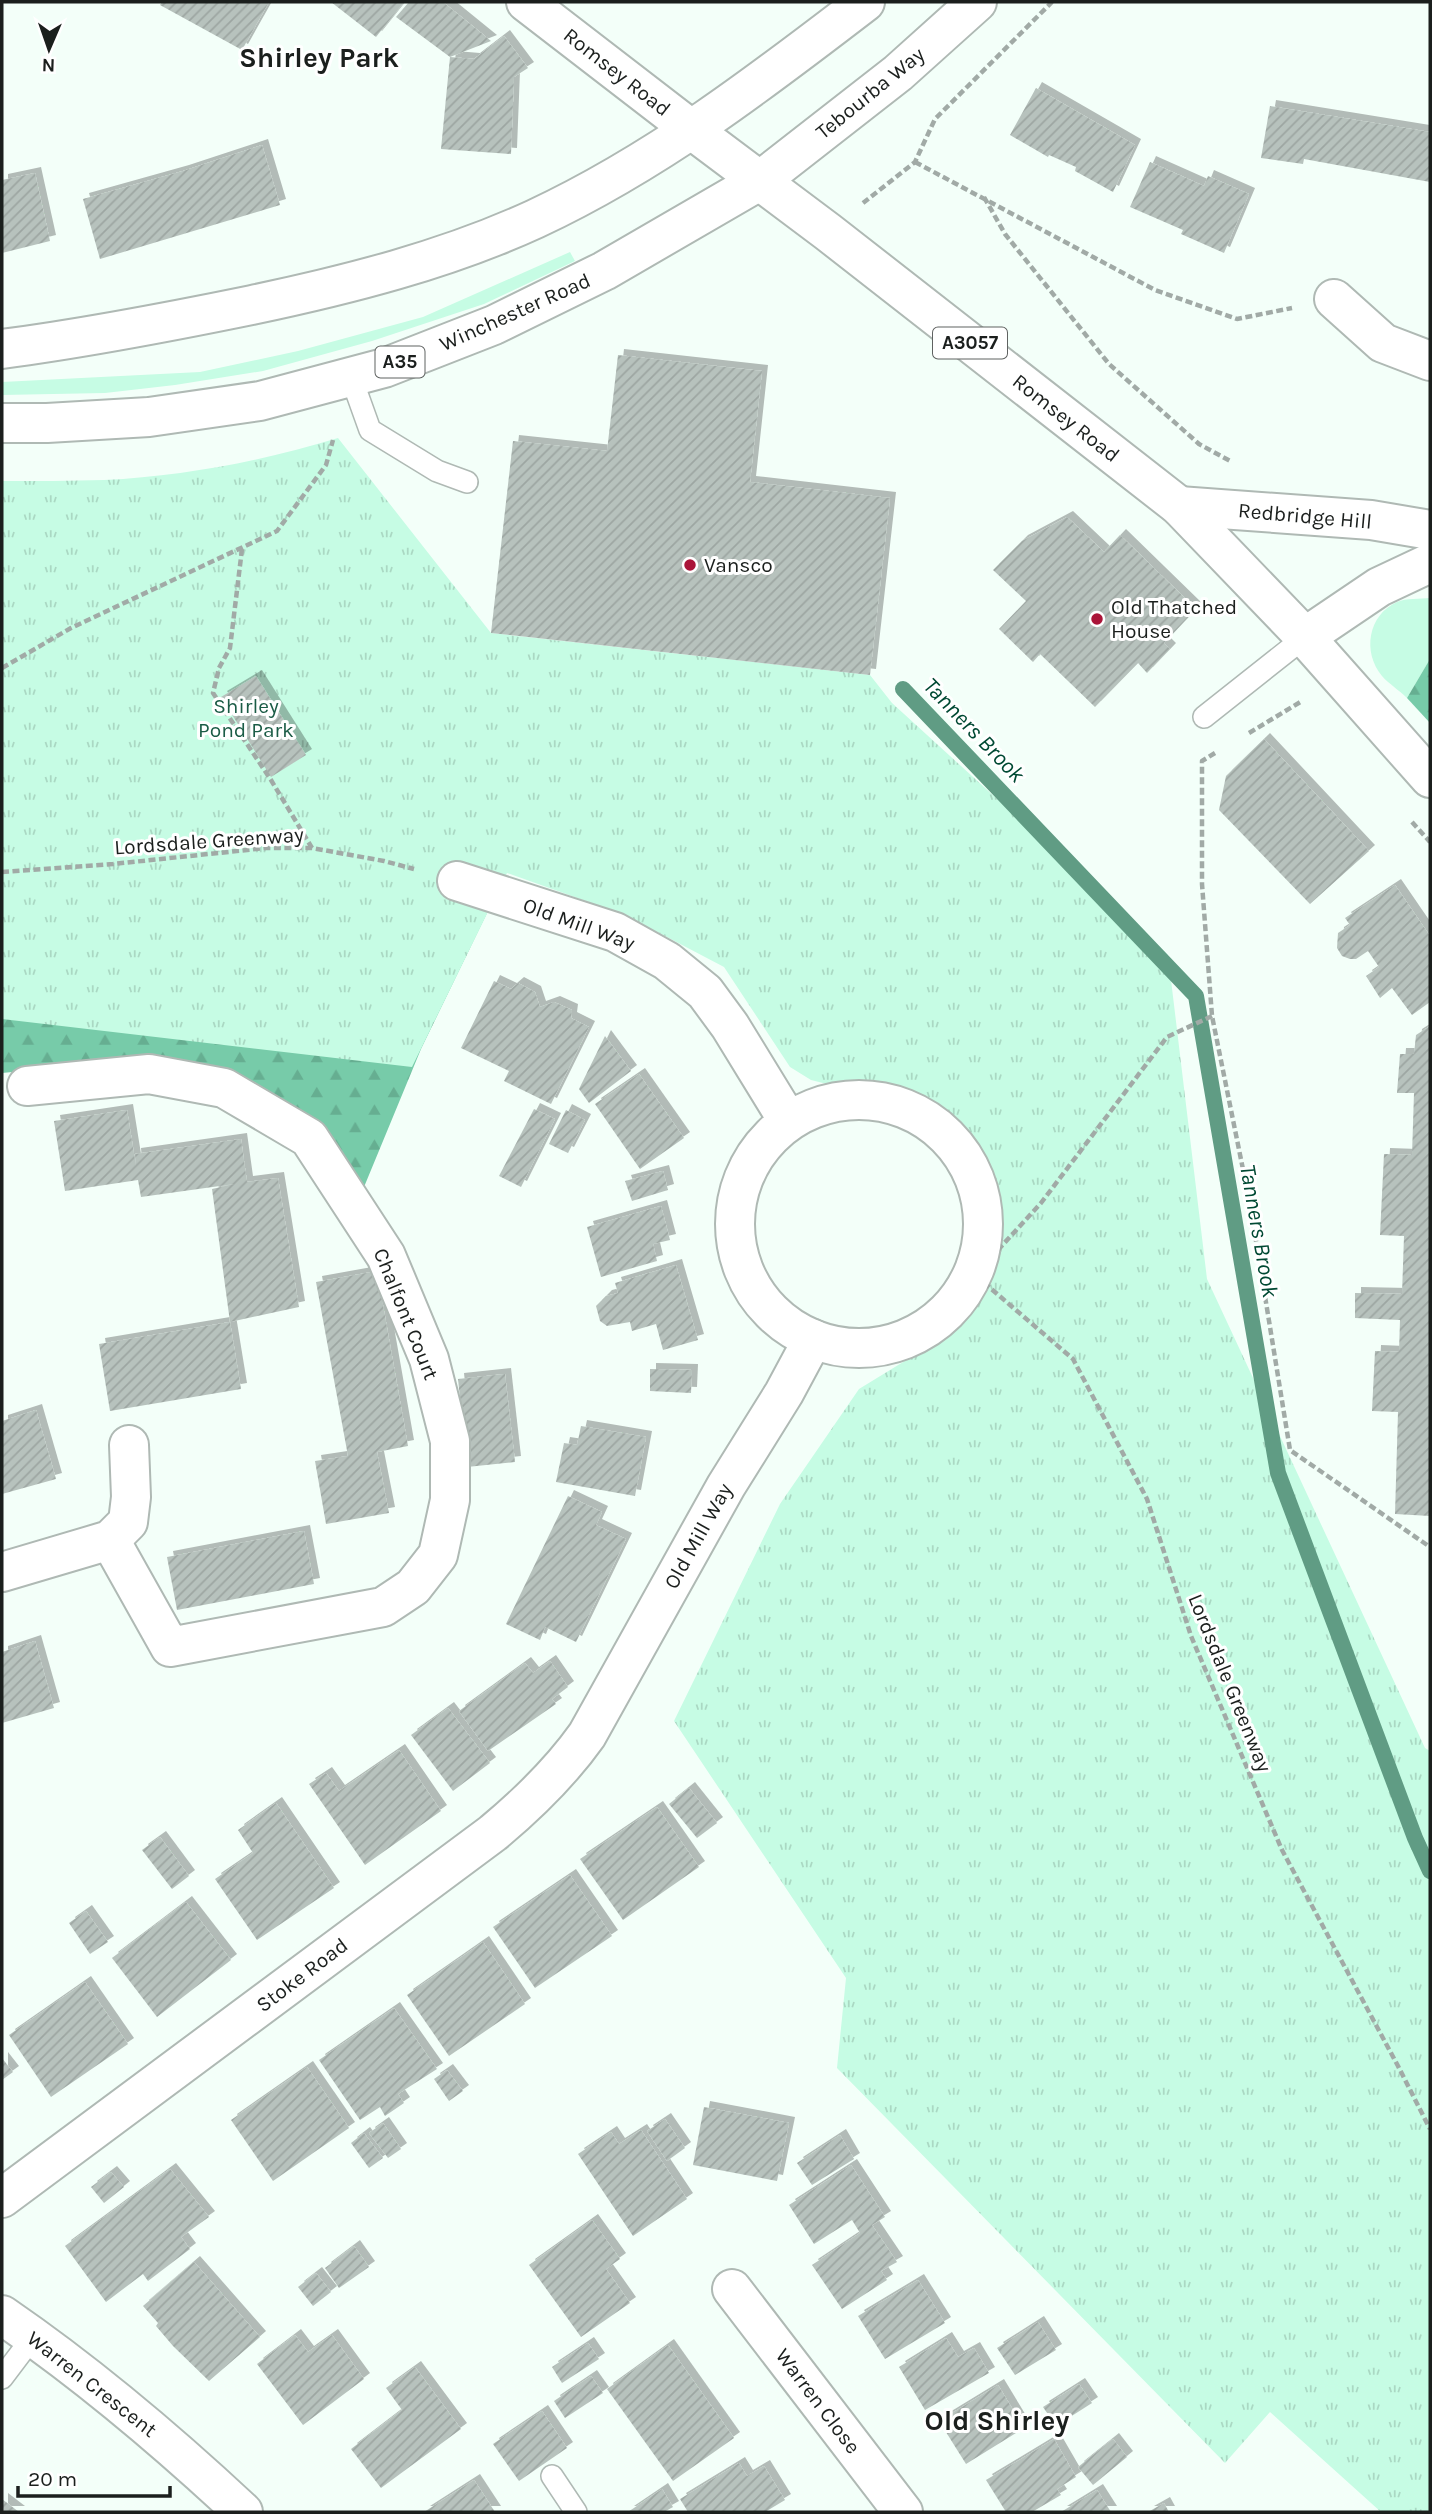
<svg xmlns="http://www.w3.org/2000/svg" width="1432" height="2514" font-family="Karla,sans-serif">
	<defs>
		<pattern id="forest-firs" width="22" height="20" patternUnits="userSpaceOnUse" patternTransform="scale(1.75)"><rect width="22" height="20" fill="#77cba9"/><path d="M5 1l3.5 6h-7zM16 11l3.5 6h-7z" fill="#66ae91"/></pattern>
		<pattern id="park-tufts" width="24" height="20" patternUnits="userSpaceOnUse" patternTransform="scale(1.75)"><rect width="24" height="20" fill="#c6fce4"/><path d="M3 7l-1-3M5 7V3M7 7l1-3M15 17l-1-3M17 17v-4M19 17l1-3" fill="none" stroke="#aad8c3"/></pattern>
		<pattern id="building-hatch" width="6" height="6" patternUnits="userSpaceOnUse" patternTransform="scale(1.75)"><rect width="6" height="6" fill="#b7c2bd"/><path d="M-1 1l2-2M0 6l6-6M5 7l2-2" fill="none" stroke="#9da6a2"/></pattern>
		<filter id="shadow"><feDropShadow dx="6" dy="-6" stdDeviation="0" flood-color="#0004"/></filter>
	</defs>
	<rect width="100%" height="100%" fill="#f3fff9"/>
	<!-- grass -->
	<g fill="#c6fce4">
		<path d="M 570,252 L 575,261 L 484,304 L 372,341 L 263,371 L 175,385 L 105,393 L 2,395 L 2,382 L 200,372 L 298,351 L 423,317 Z"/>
		<path d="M 1430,598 L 1430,659 L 1407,698 C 1399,690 1389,684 1382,676 C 1362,652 1368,615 1397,602 C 1406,598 1420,599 1430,598 Z"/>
	</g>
	<!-- forest -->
	<g fill="url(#forest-firs)">
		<path d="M 1430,659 L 1430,723 L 1407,698 Z"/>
		<path d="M 487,913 L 421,1049 L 364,1187 L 147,1059 L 2,1073 L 2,978 Z"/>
	</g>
	<!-- park -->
	<path fill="url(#park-tufts)" d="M 338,438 L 491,633 L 870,675 L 892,703 L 1168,955 L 1207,1279 L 1425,1748 L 1430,1751 L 1430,2512 L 1381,2512 L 1270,2412 L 1225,2463 L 837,2068 L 846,1978 L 674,1721 L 780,1504 L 859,1389 L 908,1359 L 957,1323 L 998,1260 L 997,1207 L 983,1155 L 936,1111 L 893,1089 L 842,1083 L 827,1084 L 811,1080 L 790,1067 L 724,967 L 625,915 L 507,873 L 412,1067 L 2,1019 L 2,481 C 36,481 70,481 104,480 C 183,476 263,461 338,438 Z"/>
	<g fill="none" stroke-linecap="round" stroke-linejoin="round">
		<!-- stream -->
		<path stroke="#609c84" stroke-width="16" d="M 903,689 L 1196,996 L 1278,1473 L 1415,1838 L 1430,1871"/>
	</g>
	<!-- building -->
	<g fill="url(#building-hatch)" filter="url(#shadow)">
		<path d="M 162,2 L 269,2 L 242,50 L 160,5 Z"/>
		<path d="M 331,2 L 404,2 L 376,37 Z"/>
		<path d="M 409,2 L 443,2 L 491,41 L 450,57 L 474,59 L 504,36 L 528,68 L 514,77 L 511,154 L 441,149 L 450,57 L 396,17 Z"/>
		<path d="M 1036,88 L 1135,145 L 1113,192 L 1075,171 L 1076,167 L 1049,155 L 1048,157 L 1010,135 Z"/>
		<path d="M 1270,106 L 1430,132 L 1430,182 L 1304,159 L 1303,164 L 1261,158 Z"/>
		<path d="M 262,145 L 280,205 L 100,259 L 83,199 L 183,171 Z"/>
		<path d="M 1150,162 L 1204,186 L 1208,176 L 1249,194 L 1224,253 L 1181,234 L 1183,230 L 1130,207 Z"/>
		<path d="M 35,173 L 50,241 L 2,253 L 2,180 Z"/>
		<path d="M 618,355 L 762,371 L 750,482 L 890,498 L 870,675 L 491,633 L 513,441 L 607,451 Z"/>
		<path d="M 1067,517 L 1104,552 L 1120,535 L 1196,609 L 1164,643 L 1170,649 L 1147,673 L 1138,663 L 1095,707 L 1040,654 L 1033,662 L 999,629 L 1026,601 L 993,570 L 1022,541 Z"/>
		<path d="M 256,676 L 306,755 L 271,777 L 221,697 Z"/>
		<path d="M 1264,739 L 1369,851 L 1310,904 L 1219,810 L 1226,776 Z"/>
		<path d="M 1395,885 L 1430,936 L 1430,1002 L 1412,1015 L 1392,988 L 1380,998 L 1366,976 L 1379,967 L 1368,951 L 1356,959 L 1350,959 L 1342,956 L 1337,948 L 1338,933 L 1350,925 L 1345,918 Z"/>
		<path d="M 494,981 L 511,989 L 518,983 L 535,992 L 540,1007 L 554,1002 L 572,1010 L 571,1018 L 589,1027 L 551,1104 L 504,1081 L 509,1071 L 461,1048 Z"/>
		<path d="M 1430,1026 L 1430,1516 L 1395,1514 L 1398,1412 L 1372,1411 L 1375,1351 L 1399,1352 L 1400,1320 L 1355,1318 L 1355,1293 L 1402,1294 L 1404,1236 L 1380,1235 L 1384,1154 L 1412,1155 L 1414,1093 L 1397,1093 L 1400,1054 L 1414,1054 L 1416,1035 Z"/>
		<path d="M 605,1036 L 631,1071 L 589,1103 L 579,1089 Z"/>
		<path d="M 639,1074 L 684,1138 L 640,1169 L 595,1104 Z"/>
		<path d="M 534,1109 L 555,1119 L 521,1187 L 499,1176 Z"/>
		<path d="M 127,1110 L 136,1166 L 135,1154 L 241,1139 L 247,1182 L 278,1178 L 299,1307 L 230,1322 L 212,1189 L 234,1184 L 141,1197 L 138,1180 L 65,1191 L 54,1121 Z"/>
		<path d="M 566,1110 L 585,1120 L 568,1153 L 549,1144 Z"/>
		<path d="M 663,1171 L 668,1190 L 632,1201 L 625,1181 Z"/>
		<path d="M 661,1206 L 670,1240 L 653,1244 L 657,1261 L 601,1277 L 587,1227 Z"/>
		<path d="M 676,1265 L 698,1340 L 663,1350 L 656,1324 L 632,1331 L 630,1322 L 607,1326 L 600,1321 L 596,1306 L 606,1296 L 618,1293 L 615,1283 Z"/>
		<path d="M 377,1271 L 408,1446 L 377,1452 L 389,1513 L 326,1524 L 315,1461 L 348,1456 L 316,1282 Z"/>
		<path d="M 230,1322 L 241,1389 L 110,1411 L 99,1344 Z"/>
		<path d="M 650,1369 L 692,1370 L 691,1393 L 650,1391 Z"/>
		<path d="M 505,1374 L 515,1462 L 467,1467 L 458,1379 Z"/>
		<path d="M 36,1410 L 56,1479 L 2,1494 L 2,1421 Z"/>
		<path d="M 581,1426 L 646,1437 L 635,1496 L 556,1482 L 564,1443 L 577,1445 Z"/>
		<path d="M 568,1496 L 602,1512 L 596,1525 L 626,1539 L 576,1642 L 545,1627 L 540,1640 L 506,1624 Z"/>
		<path d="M 304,1531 L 314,1584 L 177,1610 L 167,1557 Z"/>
		<path d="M 35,1641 L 54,1708 L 2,1723 L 2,1652 Z"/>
		<path d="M 550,1661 L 568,1687 L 552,1699 L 556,1704 L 488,1751 L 459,1711 L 525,1663 L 533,1673 Z"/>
		<path d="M 448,1708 L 490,1763 L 453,1791 L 411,1735 Z"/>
		<path d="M 399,1750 L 441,1811 L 365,1865 L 309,1784 L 326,1773 L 339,1791 Z"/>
		<path d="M 689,1788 L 717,1823 L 697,1838 L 669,1804 Z"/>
		<path d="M 276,1803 L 334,1888 L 257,1940 L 215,1879 L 253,1853 L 238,1830 Z"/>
		<path d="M 657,1807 L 699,1867 L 623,1920 L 580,1859 Z"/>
		<path d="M 160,1837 L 189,1876 L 172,1889 L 142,1850 Z"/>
		<path d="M 570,1875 L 612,1936 L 535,1988 L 493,1927 Z"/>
		<path d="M 186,1902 L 231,1960 L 157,2017 L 112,1958 Z"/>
		<path d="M 86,1911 L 108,1942 L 90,1954 L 69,1923 Z"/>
		<path d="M 483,1942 L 525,2004 L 449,2056 L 407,1995 Z"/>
		<path d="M 85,1982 L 128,2044 L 51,2097 L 9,2035 Z"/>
		<path d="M 394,2008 L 437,2069 L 398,2094 L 404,2103 L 385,2116 L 380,2107 L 360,2120 L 319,2060 Z"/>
		<path d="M 2,2058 L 13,2072 L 2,2080 Z"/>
		<path d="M 307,2067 L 349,2128 L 273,2181 L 231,2120 Z"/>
		<path d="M 447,2070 L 463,2091 L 449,2101 L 434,2079 Z"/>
		<path d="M 704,2107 L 789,2123 L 777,2181 L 693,2165 Z"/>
		<path d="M 665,2119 L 685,2148 L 667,2161 L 647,2131 Z"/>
		<path d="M 383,2123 L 401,2149 L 388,2158 L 369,2133 Z"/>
		<path d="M 641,2130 L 687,2199 L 633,2236 L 578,2154 L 611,2132 L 619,2144 Z"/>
		<path d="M 364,2133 L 383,2158 L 369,2168 L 351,2143 Z"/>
		<path d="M 840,2135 L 854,2159 L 812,2185 L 797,2163 Z"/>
		<path d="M 851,2165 L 885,2217 L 872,2225 L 897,2262 L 881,2271 L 887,2280 L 842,2309 L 812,2265 L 860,2233 L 852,2220 L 814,2244 L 789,2205 Z"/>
		<path d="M 170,2169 L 209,2217 L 181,2237 L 190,2249 L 148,2281 L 143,2274 L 106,2302 L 65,2246 Z"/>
		<path d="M 111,2172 L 124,2187 L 104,2203 L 91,2187 Z"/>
		<path d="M 592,2220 L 620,2259 L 606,2269 L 630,2303 L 581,2337 L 529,2265 Z"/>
		<path d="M 354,2246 L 369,2267 L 339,2288 L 325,2268 Z"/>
		<path d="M 194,2262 L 260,2337 L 209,2381 L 173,2346 L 156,2326 L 158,2323 L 143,2306 Z"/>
		<path d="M 316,2273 L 331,2292 L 313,2306 L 298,2287 Z"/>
		<path d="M 918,2280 L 945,2323 L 885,2359 L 858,2316 Z"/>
		<path d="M 1038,2322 L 1056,2350 L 1015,2375 L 997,2348 Z"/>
		<path d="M 295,2335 L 308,2352 L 332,2335 L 364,2379 L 303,2425 L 257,2364 Z"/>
		<path d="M 946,2338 L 958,2357 L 974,2348 L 989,2373 L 925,2410 L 899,2367 Z"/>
		<path d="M 588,2343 L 599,2359 L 562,2383 L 552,2367 Z"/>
		<path d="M 668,2345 L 734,2438 L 673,2481 L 607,2389 Z"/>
		<path d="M 415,2367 L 461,2429 L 381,2488 L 351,2449 L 402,2410 L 386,2388 Z"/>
		<path d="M 591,2376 L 603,2393 L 565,2418 L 554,2401 Z"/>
		<path d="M 1079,2384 L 1092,2403 L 1056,2426 L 1043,2407 Z"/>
		<path d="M 998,2385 L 1024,2428 L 966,2464 L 939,2421 Z"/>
		<path d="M 542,2411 L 567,2448 L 519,2481 L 493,2444 Z"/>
		<path d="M 1054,2439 L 1076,2477 L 1057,2489 L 1061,2495 L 1032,2512 L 1006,2512 L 986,2480 Z"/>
		<path d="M 1113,2439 L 1127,2457 L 1093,2485 L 1078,2467 Z"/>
		<path d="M 739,2463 L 747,2476 L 764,2466 L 785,2500 L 765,2512 L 688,2512 L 680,2499 Z"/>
		<path d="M 474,2480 L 495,2512 L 424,2512 Z"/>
		<path d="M 662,2489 L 673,2507 L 664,2512 L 628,2512 Z"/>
		<path d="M 1097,2490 L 1111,2512 L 1061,2512 Z"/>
		<path d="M 2,2499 L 19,2512 L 2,2512 Z"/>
		<path d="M 1164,2503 L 1169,2512 L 1148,2512 Z"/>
	</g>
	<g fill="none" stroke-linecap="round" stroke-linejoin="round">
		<!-- lane casing -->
		<g stroke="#afb9b4" stroke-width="24">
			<g id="lane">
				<path d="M 351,377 L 370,430 L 437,471 L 467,482"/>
				<path d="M 1204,717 L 1305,637"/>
				<path d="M 2,2378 L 33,2337"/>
				<path d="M 552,2476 L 576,2512"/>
			</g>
		</g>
		<!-- street casing -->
		<g stroke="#afb9b4" stroke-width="42">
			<g id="street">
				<path d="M 1334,299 L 1383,343 L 1430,361"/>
				<path d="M 1179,506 L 1371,520 L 1430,530"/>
				<path d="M 1305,637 L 1379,587 L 1430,563"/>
				<path d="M 457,881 L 615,932 L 667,961 L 705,992 L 730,1026 L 787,1119"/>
				<path d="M 27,1086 L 149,1074 L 224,1088 L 309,1138 L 386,1256 L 429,1359 L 450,1441 L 450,1500 L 438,1555 L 413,1587 L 383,1607 L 170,1647 L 110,1540"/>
				<circle cx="859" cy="1224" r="124"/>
				<path d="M 2,1572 L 110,1540 L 128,1522 L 131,1497 L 129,1445"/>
				<path d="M 2,2198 L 493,1833 C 529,1803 560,1773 587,1735 L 726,1486 L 784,1393 L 813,1339"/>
				<path d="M 732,2289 L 903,2512"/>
				<path d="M 2,2315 C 88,2374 167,2441 243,2512"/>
			</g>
		</g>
		<!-- primary casing -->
		<g stroke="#afb9b4" stroke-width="42">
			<g id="primary">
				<path d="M 526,2 L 692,130 L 828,232 L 1179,506 L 1305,637 L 1430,778"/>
				<path d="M 2,349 C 86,338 169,322 252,305 C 347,285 446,260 535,219 C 655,163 761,82 865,2"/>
				<path d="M 2,423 L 47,423 L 149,417 L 260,401 L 384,368 L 494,325 L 604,271 L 761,180 L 898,73 L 977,2"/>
			</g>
		</g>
		<!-- path -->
		<g stroke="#a1aaa6" stroke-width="4.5" stroke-dasharray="7 3.5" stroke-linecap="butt">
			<path d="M 915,162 L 1155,290 L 1237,319 L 1292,308"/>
			<path d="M 984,197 L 1005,234 L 1109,364 L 1199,444 L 1232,462"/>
			<path d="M 863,203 L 915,162 L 935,119 L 1052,2"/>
			<path d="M 242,549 L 230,648 L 219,668 L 213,693 L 271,780 L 312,848"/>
			<path d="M 2,668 L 71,628 L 277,531 L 326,465 L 333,440"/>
			<path d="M 1249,733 L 1302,701"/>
			<path d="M 1215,753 L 1202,761 L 1202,884 L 1212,1016 L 1250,1204 L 1290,1450 L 1430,1547"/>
			<path d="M 1412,822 L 1430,842"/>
			<path d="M 2,872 L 113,864 L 266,848 L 312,848 L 384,861 L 414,869"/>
			<path d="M 1212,1016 L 1167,1037 L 1041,1203 L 975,1275 L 1073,1359 L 1147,1499 L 1191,1636 L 1282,1850 L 1398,2066 L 1430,2129"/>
		</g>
		<!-- lane -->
		<use href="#lane" stroke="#fff" stroke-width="21"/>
		<!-- street -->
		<use href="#street" stroke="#fff" stroke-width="38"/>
		<!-- primary -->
		<use href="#primary" stroke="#fff" stroke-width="38"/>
	</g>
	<!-- markers -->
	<g fill="#aa1438" stroke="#fff" stroke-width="2.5">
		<circle cx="690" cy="565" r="7"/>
		<circle cx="1097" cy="619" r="7"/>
	</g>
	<g text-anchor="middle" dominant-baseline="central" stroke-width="6" stroke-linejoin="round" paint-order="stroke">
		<!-- shield labels -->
		<g fill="#fff" stroke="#5f6261" stroke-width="2">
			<rect x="933" y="327.5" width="74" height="31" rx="5"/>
			<rect x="375.5" y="346.5" width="49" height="31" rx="5"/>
		</g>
		<g font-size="19" font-weight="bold" fill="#1b1f1d">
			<text x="970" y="343">A3057</text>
			<text x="400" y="362">A35</text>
		</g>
		<!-- street labels -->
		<g font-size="21" fill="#1b1f1d" stroke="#fff">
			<text transform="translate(617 72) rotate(38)">Romsey Road</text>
			<text transform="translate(870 93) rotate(-39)">Tebourba Way</text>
			<text transform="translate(515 312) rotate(-24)">Winchester Road</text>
			<text transform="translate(1066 418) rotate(38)">Romsey Road</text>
			<text transform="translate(1305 516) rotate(5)">Redbridge Hill</text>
			<text transform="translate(209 841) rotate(-4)">Lordsdale Greenway</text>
			<text transform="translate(579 924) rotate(20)">Old Mill Way</text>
			<text transform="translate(406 1314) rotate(68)">Chalfont Court</text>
			<text transform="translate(698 1536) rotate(-61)">Old Mill Way</text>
			<text transform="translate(1230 1683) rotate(68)">Lordsdale Greenway</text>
			<text transform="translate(302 1975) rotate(-37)">Stoke Road</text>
			<text transform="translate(92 2384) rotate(38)">Warren Crescent</text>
			<text transform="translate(818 2401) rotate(53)">Warren Close</text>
		</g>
		<!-- poi labels -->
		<g font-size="21" fill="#1b1f1d" stroke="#fff" text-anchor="start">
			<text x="704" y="565">Vansco</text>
			<text x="1111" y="607">Old Thatched<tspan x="1111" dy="24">House</tspan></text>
		</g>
		<!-- park labels -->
		<g font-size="21" fill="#1b5c46" stroke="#fff">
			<text x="246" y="706">Shirley<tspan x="246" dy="24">Pond Park</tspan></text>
		</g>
		<!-- water labels -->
		<g font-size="23" font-style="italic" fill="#004933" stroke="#fff">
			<text transform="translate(974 730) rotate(46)">Tanners Brook</text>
			<text transform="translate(1259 1231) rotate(80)">Tanners Brook</text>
		</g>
		<!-- district labels -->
		<g font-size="28" font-weight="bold" fill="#1b1f1d" stroke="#fff">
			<text x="319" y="57">Shirley Park</text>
			<text x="997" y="2420">Old Shirley</text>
		</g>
	</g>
	<!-- border -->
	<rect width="1432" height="2514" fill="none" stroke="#1b1f1d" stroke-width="7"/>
	<!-- north arrow -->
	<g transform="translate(49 49) rotate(182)" stroke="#ffffff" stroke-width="5" paint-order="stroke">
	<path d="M0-5L12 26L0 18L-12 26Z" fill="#1b1f1d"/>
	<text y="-10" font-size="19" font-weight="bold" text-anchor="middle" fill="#1b1f1d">N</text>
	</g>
	<!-- scale -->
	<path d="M18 2486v10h152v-10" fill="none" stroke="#1b1f1d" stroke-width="3.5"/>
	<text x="28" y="2486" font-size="21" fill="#1b1f1d" stroke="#ffffff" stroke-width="5" paint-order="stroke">20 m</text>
</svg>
